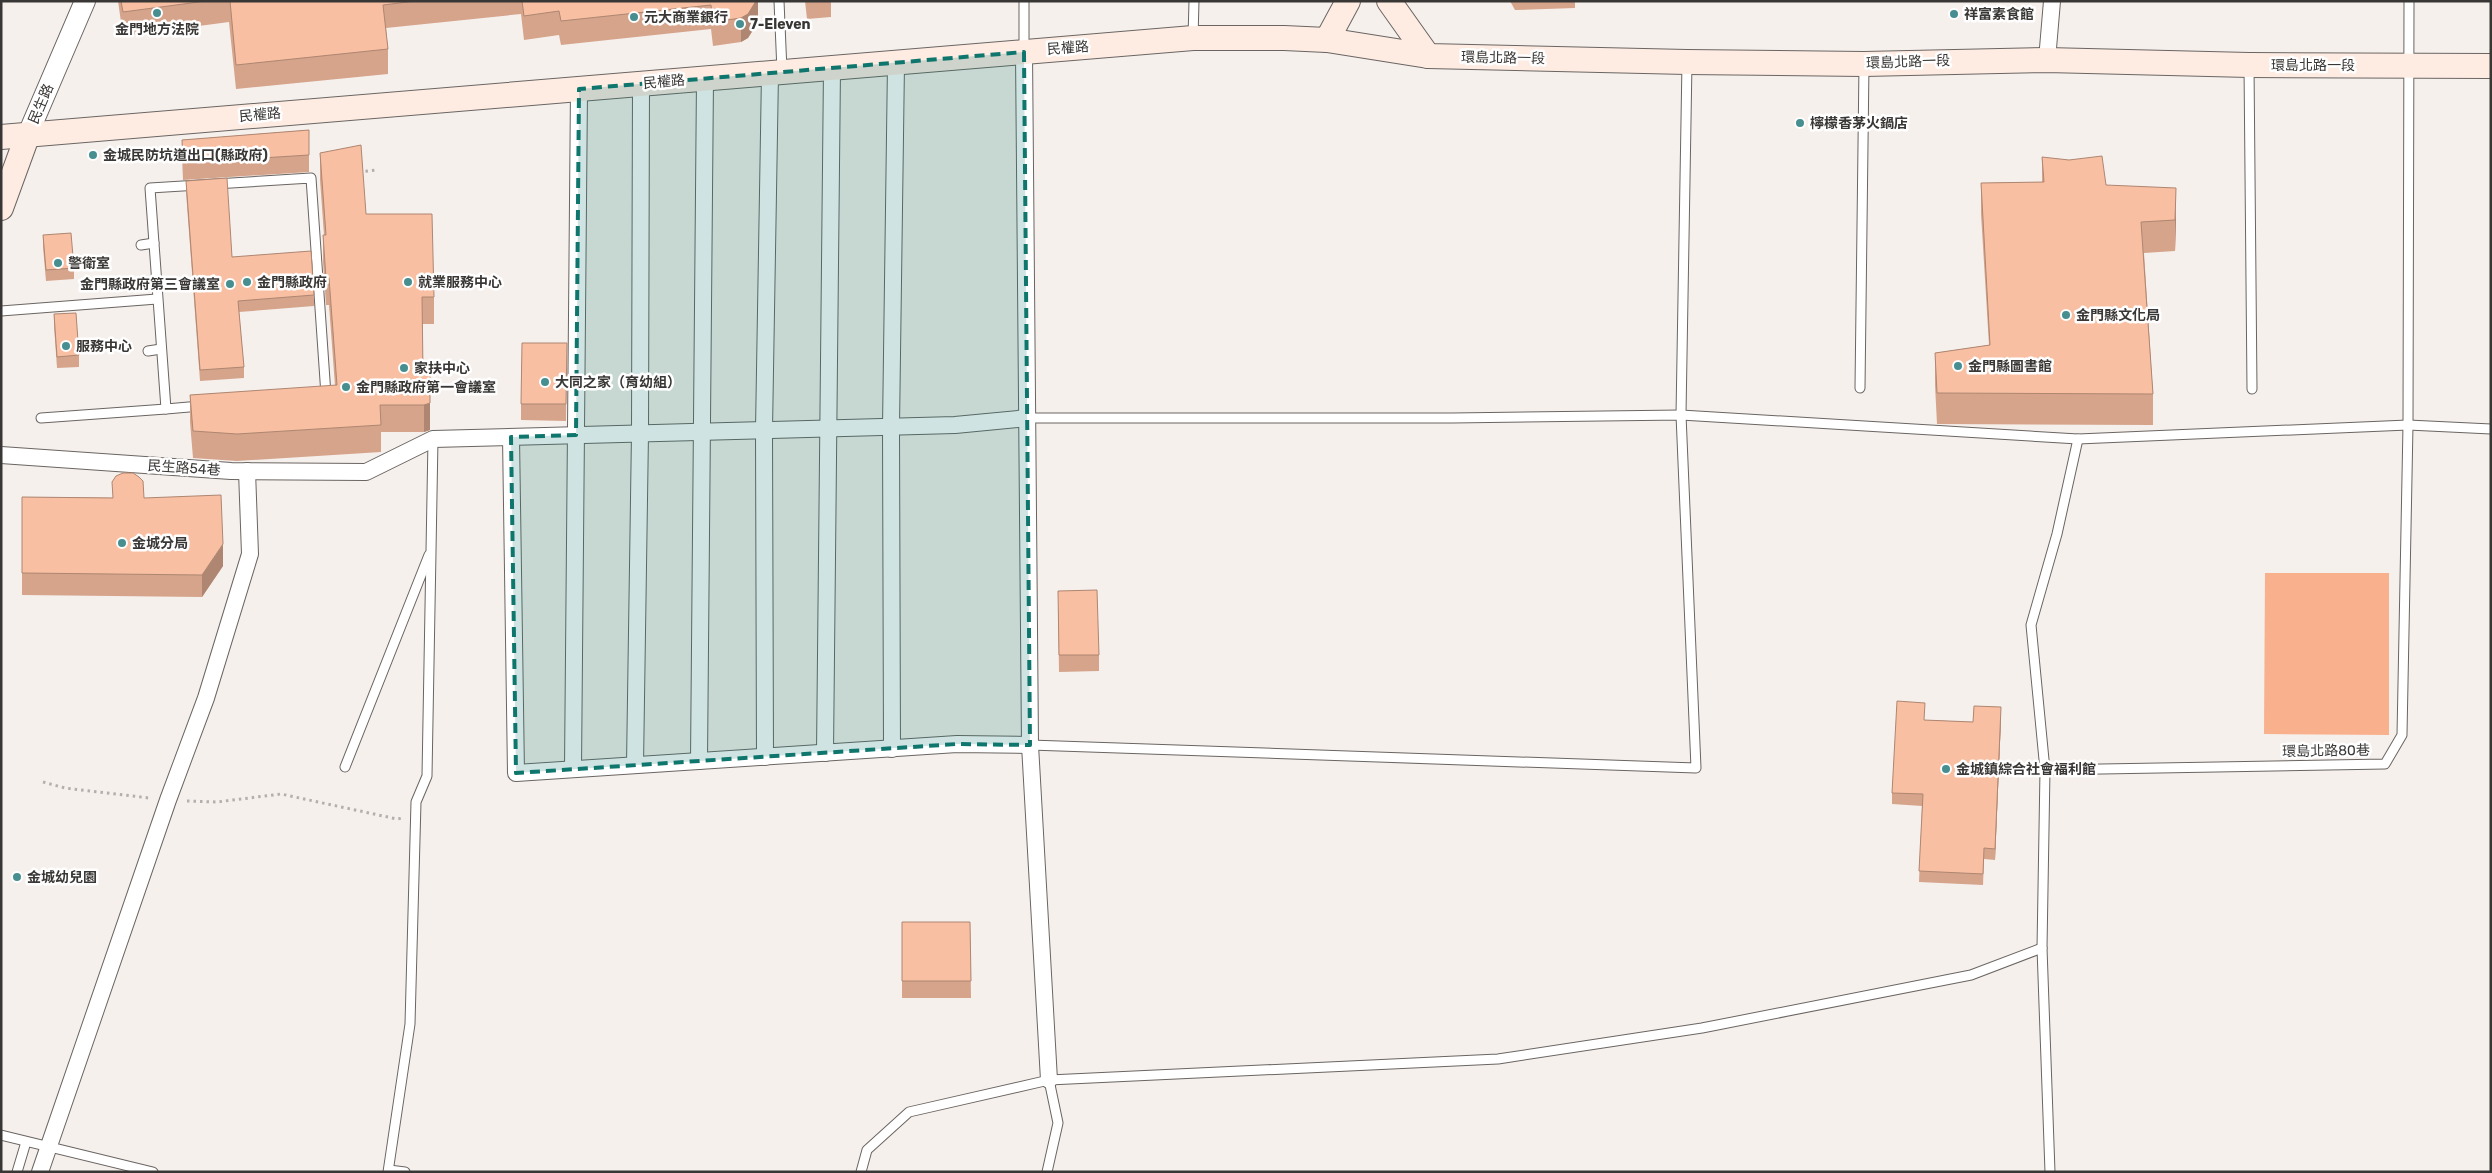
<svg xmlns="http://www.w3.org/2000/svg" width="2492" height="1173" font-family="Rubik,'Noto Sans TC',sans-serif">
	<rect width="100%" height="100%" fill="#f6f0ed"/>
	<!-- green -->
	<path fill="#f9b08c" d="M 2265,573 L 2389,573 L 2389,735 L 2264,734 Z"/>
	<g fill="none" stroke-linecap="round" stroke-linejoin="round">
		<!-- service casing -->
		<g stroke="#6a6562" stroke-width="11">
			<g id="service">
				<path d="M 779,1 L 782,71"/>
				<path d="M 1024,1 L 1024,51"/>
				<path d="M 1193,38 L 1194,1"/>
				<path d="M 2249,65 L 2252,389"/>
				<path d="M 311,178 L 326,395 L 166,409 L 150,188 Z"/>
				<path d="M 141,245 L 154,243"/>
				<path d="M 1,311 L 157,299"/>
				<path d="M 148,351 L 161,349"/>
				<path d="M 1860,388 L 1864,64"/>
				<path d="M 41,418 L 166,409"/>
				<path d="M 1028,418 L 1452,418 L 1681,415 L 2078,439 L 2408,425 L 2491,429"/>
				<path d="M 1030,745 L 1696,768 L 1681,415 L 1687,62"/>
				<path d="M 345,767 L 429,555"/>
				<path d="M 2045,770 L 2385,764 L 2402,735 L 2408,425 L 2409,1"/>
				<path d="M 1,1135 L 153,1172"/>
				<path d="M 389,1170 L 405,1172"/>
				<path d="M 17,1172 L 26,1142"/>
				<path d="M 388,1172 L 410,1024 L 416,802 L 427,776 L 433,439"/>
				<path d="M 861,1172 L 867,1150 L 909,1112 L 1049,1080 L 1498,1059 L 1702,1028 L 1971,975 L 2042,948"/>
				<path d="M 1047,1172 L 1058,1123 L 1049,1080"/>
				<path d="M 2050,1172 L 2042,948 L 2045,770 L 2031,625 L 2057,534 L 2078,439"/>
			</g>
		</g>
		<!-- minor casing -->
		<g stroke="#6a6562" stroke-width="18">
			<g id="minor">
				<path d="M 1024,52 L 1030,745 L 1049,1080"/>
				<path d="M 2047,60 L 2052,1"/>
				<path d="M 511,437 L 516,773 L 957,744 L 1030,745"/>
				<path d="M 1,455 L 231,471 L 366,472 L 433,439 L 955,425 L 1028,418"/>
				<path d="M 892,749 L 891,427 L 896,63"/>
				<path d="M 825,753 L 832,68"/>
				<path d="M 765,757 L 764,430 L 770,73"/>
				<path d="M 699,761 L 705,79"/>
				<path d="M 635,765 L 640,433 L 641,84"/>
				<path d="M 573,769 L 579,89"/>
				<path d="M 40,1172 L 168,800 L 206,698 L 250,554 L 247,471"/>
			</g>
		</g>
		<!-- tertiary casing -->
		<g stroke="#6a6562" stroke-width="22">
			<path id="tertiary" d="M 28,134 L 85,1"/>
		</g>
		<!-- secondary casing -->
		<g stroke="#6a6562" stroke-width="26">
			<g id="secondary">
				<path d="M 1389,1 L 1428,56"/>
				<path d="M 1327,40 L 1348,1"/>
				<path d="M 1,137 L 1193,38 L 1284,38 L 1327,40 L 1428,56 L 1687,62 L 1864,64 L 2047,60 L 2249,65 L 2491,66"/>
				<path d="M 1,208 L 28,134"/>
			</g>
		</g>
		<!-- path -->
		<g stroke="#b4afad" stroke-width="3" stroke-dasharray="2.5 4" stroke-linecap="butt">
			<path d="M 359,172 L 376,170"/>
			<path d="M 43,782 L 65,788 L 149,798"/>
			<path d="M 187,801 L 217,802 L 281,794 L 397,819 L 403,818"/>
		</g>
		<!-- service -->
		<use href="#service" stroke="#fff" stroke-width="9"/>
		<!-- minor -->
		<use href="#minor" stroke="#fff" stroke-width="16"/>
		<!-- tertiary -->
		<use href="#tertiary" stroke="#fff" stroke-width="20"/>
		<!-- secondary -->
		<use href="#secondary" stroke="#feece3" stroke-width="24"/>
	</g>
	<!-- wall -->
	<g fill="#d5a48b">
		<path d="M 118,1 L 758,1 L 758,22 L 748,38 L 741,42 L 713,46 L 711,29 L 561,45 L 559,35 L 524,40 L 521,14 L 386,28 L 388,49 L 388,74 L 236,89 L 229,22 L 123,36 Z"/>
		<path d="M 805,1 L 831,1 L 831,17 L 807,19 Z"/>
		<path d="M 1510,1 L 1575,1 L 1575,8 L 1515,10 Z"/>
		<path d="M 309,130 L 309,172 L 183,180 L 182,157 L 182,140 Z"/>
		<path d="M 320,153 L 366,214 L 434,297 L 434,324 L 422,324 L 423,371 L 430,430 L 424,432 L 381,432 L 381,452 L 237,461 L 193,458 L 190,422 L 190,395 L 335,386 L 329,305 L 326,305 L 323,262 L 323,235 L 324,235 L 320,180 Z"/>
		<path d="M 2042,157 L 2106,185 L 2176,219 L 2175,251 L 2144,253 L 2153,394 L 2153,425 L 1937,424 L 1935,385 L 1935,353 L 1989,345 L 1981,214 L 1981,183 L 2042,182 Z"/>
		<path d="M 186,181 L 232,257 L 314,295 L 314,306 L 239,312 L 244,367 L 244,378 L 200,381 L 186,192 Z"/>
		<path d="M 43,235 L 74,268 L 74,279 L 46,281 L 43,247 Z"/>
		<path d="M 54,314 L 79,355 L 79,367 L 57,368 L 54,326 Z"/>
		<path d="M 567,343 L 566,421 L 521,420 L 521,404 Z"/>
		<path d="M 22,497 L 144,498 L 223,566 L 202,597 L 22,595 Z"/>
		<path d="M 1058,608 L 1099,655 L 1099,671 L 1059,672 Z"/>
		<path d="M 2001,719 L 1995,860 L 1984,859 L 1983,885 L 1919,882 L 1922,806 L 1892,804 L 1892,793 L 1924,720 L 1973,722 Z"/>
		<path d="M 902,922 L 970,922 L 971,998 L 902,998 Z"/>
	</g>
	<!-- shaded-wall -->
	<g fill="#ae8671">
		<path d="M 756,1 L 758,1 L 758,22 L 748,38 L 741,42 L 741,18 Z"/>
		<path d="M 2176,188 L 2176,219 L 2175,251 L 2175,220 Z"/>
		<path d="M 430,403 L 430,430 L 424,432 L 424,405 Z"/>
		<path d="M 223,544 L 223,566 L 202,597 L 202,575 Z"/>
		<path d="M 2001,707 L 2001,719 L 1995,860 L 1995,849 Z"/>
	</g>
	<!-- building -->
	<g fill="#f8bfa2" stroke="#ae8671">
		<path d="M 121,1 L 206,1 L 123,12 Z"/>
		<path d="M 230,1 L 415,1 L 383,5 L 388,49 L 236,65 Z"/>
		<path d="M 522,1 L 756,1 L 748,14 L 741,18 L 713,22 L 711,5 L 561,21 L 559,11 L 524,16 Z"/>
		<path d="M 309,130 L 309,155 L 183,163 L 182,140 Z"/>
		<path d="M 361,145 L 366,214 L 432,214 L 434,297 L 422,297 L 423,371 L 430,371 L 430,403 L 424,405 L 380,405 L 381,425 L 237,434 L 193,431 L 190,395 L 337,385 L 329,278 L 326,278 L 323,235 L 326,235 L 320,153 Z"/>
		<path d="M 2102,156 L 2106,185 L 2176,188 L 2175,220 L 2141,222 L 2153,394 L 1937,393 L 1935,353 L 1990,345 L 1981,183 L 2044,182 L 2042,157 L 2069,160 Z"/>
		<path d="M 227,178 L 232,257 L 311,251 L 314,295 L 238,301 L 244,367 L 200,370 L 186,181 Z"/>
		<path d="M 71,233 L 74,268 L 46,270 L 43,235 Z"/>
		<path d="M 76,313 L 79,355 L 57,357 L 54,314 Z"/>
		<path d="M 522,343 L 567,343 L 566,404 L 521,404 Z"/>
		<path d="M 123,473 L 133,473 L 139,477 L 143,481 L 144,498 L 221,495 L 223,544 L 202,575 L 22,573 L 22,497 L 113,498 L 112,482 L 116,476 Z"/>
		<path d="M 1097,590 L 1099,655 L 1059,655 L 1058,591 Z"/>
		<path d="M 1897,701 L 1925,703 L 1924,720 L 1973,722 L 1974,706 L 2001,707 L 1995,849 L 1984,848 L 1983,874 L 1919,871 L 1923,794 L 1892,793 Z"/>
		<path d="M 902,922 L 970,922 L 971,981 L 902,981 Z"/>
	</g>
	<!-- marked area -->
	<path fill="#0f766e" fill-opacity="0.2" stroke="#0f766e" stroke-width="4" stroke-dasharray="10 6" stroke-linejoin="round" d="M 1024,52 L 1030,745 L 957,744 L 516,773 L 511,437 L 576,435 L 579,89 Z"/>
	<!-- markers -->
	<g fill="#468e8f" stroke="#fefefe" stroke-width="2">
		<circle cx="157" cy="13" r="5"/>
		<circle cx="1954" cy="14" r="5"/>
		<circle cx="634" cy="17" r="5"/>
		<circle cx="740" cy="24" r="5"/>
		<circle cx="1800" cy="123" r="5"/>
		<circle cx="93" cy="155" r="5"/>
		<circle cx="58" cy="263" r="5"/>
		<circle cx="247" cy="282" r="5"/>
		<circle cx="408" cy="282" r="5"/>
		<circle cx="230" cy="284" r="5"/>
		<circle cx="2066" cy="315" r="5"/>
		<circle cx="66" cy="346" r="5"/>
		<circle cx="1958" cy="366" r="5"/>
		<circle cx="404" cy="368" r="5"/>
		<circle cx="545" cy="382" r="5"/>
		<circle cx="346" cy="387" r="5"/>
		<circle cx="122" cy="543" r="5"/>
		<circle cx="1946" cy="769" r="5"/>
		<circle cx="17" cy="877" r="5"/>
	</g>
	<g text-anchor="middle" dominant-baseline="central" stroke-width="5" stroke-linejoin="round" paint-order="stroke">
		<!-- poi labels -->
		<g font-size="14" font-weight="bold" fill="#393735" stroke="#fefefe" text-anchor="start">
			<text x="1964" y="14">祥富素食館</text>
			<text x="644" y="17">元大商業銀行</text>
			<text x="750" y="24">7-Eleven</text>
			<text x="157" y="29" text-anchor="middle">金門地方法院</text>
			<text x="1810" y="123">檸檬香茅火鍋店</text>
			<text x="103" y="155">金城民防坑道出口(縣政府)</text>
			<text x="68" y="263">警衛室</text>
			<text x="257" y="282">金門縣政府</text>
			<text x="418" y="282">就業服務中心</text>
			<text x="220" y="284" text-anchor="end">金門縣政府第三會議室</text>
			<text x="2076" y="315">金門縣文化局</text>
			<text x="76" y="346">服務中心</text>
			<text x="1968" y="366">金門縣圖書館</text>
			<text x="414" y="368">家扶中心</text>
			<text x="555" y="382">大同之家（育幼組）</text>
			<text x="356" y="387">金門縣政府第一會議室</text>
			<text x="132" y="543">金城分局</text>
			<text x="1956" y="769">金城鎮綜合社會福利館</text>
			<text x="27" y="877">金城幼兒園</text>
		</g>
		<!-- street labels -->
		<g font-size="14" fill="#393735" stroke="#fefefe">
			<text transform="translate(1068 48) rotate(-4)">民權路</text>
			<text transform="translate(1503 58) rotate(1)">環島北路一段</text>
			<text transform="translate(1908 62) rotate(-2)">環島北路一段</text>
			<text x="2313" y="65">環島北路一段</text>
			<text transform="translate(664 82) rotate(-5)">民權路</text>
			<text transform="translate(41 104) rotate(-67)">民生路</text>
			<text transform="translate(260 115) rotate(-5)">民權路</text>
			<text transform="translate(184 468) rotate(4)">民生路54巷</text>
			<text transform="translate(2326 751) rotate(-1)">環島北路80巷</text>
		</g>
	</g>
	<!-- border -->
	<rect width="2492" height="1173" fill="none" stroke="#393735" stroke-width="5"/>
</svg>
